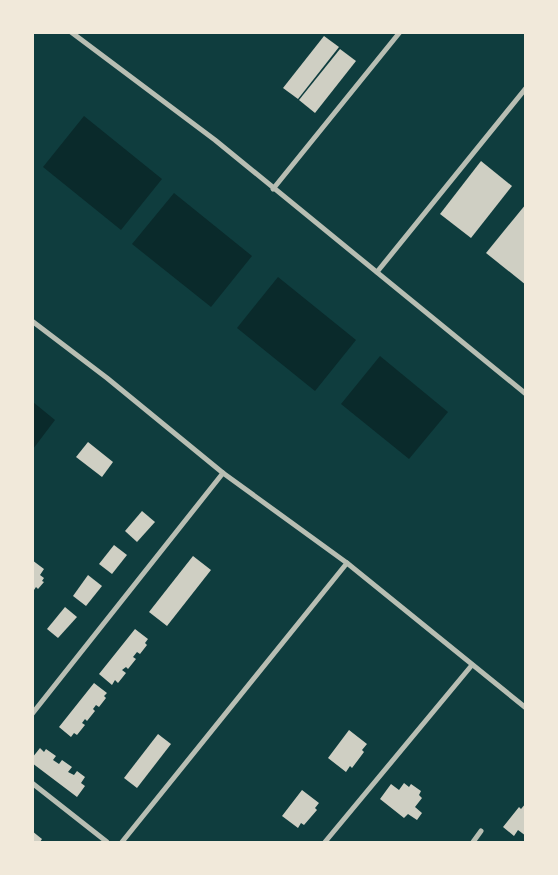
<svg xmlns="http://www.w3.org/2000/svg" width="558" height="875" font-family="Mulish,sans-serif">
	<rect width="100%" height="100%" fill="#0f3d3e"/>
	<!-- water -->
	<g fill="#0a2a2b">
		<path d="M 84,116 L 162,179 L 121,230 L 43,167 Z"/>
		<path d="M 174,193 L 252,256 L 211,307 L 132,244 Z"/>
		<path d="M 278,277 L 356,340 L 315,391 L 237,328 Z"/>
		<path d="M 380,356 L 448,412 L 409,459 L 341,404 Z"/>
		<path d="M 33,402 L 55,420 L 33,449 L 32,449 Z"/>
	</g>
	<!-- building -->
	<g fill="#cfcfc3">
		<path d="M 324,36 L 339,47 L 298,99 L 283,88 Z"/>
		<path d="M 340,49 L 356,61 L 315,113 L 299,100 Z"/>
		<path d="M 481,161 L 512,186 L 471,238 L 440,214 Z"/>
		<path d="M 526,204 L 526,285 L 486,253 Z"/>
		<path d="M 88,442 L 113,462 L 102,477 L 76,457 Z"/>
		<path d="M 142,511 L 155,522 L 137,542 L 125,531 Z"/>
		<path d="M 114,545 L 127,555 L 112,574 L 99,564 Z"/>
		<path d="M 193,556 L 211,570 L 167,626 L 149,612 Z"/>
		<path d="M 32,560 L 44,569 L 40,575 L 44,578 L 42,581 L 44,582 L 38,589 L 36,587 L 34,590 L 32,589 Z"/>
		<path d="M 88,575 L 102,586 L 86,606 L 73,596 Z"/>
		<path d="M 65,607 L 77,617 L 58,638 L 47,629 Z"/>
		<path d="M 135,629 L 148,639 L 145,643 L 147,645 L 140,654 L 137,652 L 133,657 L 136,659 L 128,669 L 126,667 L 122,670 L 126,673 L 118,683 L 115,680 L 112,685 L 99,674 Z"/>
		<path d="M 94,683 L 107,693 L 104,696 L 106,698 L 99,707 L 96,705 L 93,709 L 95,711 L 87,721 L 85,719 L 82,723 L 85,725 L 77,735 L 74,733 L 71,737 L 59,727 Z"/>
		<path d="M 349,730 L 367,744 L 362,750 L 364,752 L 352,768 L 350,766 L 346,772 L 328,758 Z"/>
		<path d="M 158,734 L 171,744 L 137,788 L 124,778 Z"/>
		<path d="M 40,748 L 44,752 L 46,749 L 56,756 L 53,760 L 59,764 L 62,760 L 72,767 L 68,772 L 74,775 L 77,771 L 85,777 L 81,783 L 85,786 L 77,797 L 32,763 L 32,758 Z"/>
		<path d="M 404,783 L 409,787 L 411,784 L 421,791 L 419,795 L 422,798 L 415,807 L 422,813 L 417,820 L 408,814 L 404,818 L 380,799 L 391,784 L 399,790 Z"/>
		<path d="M 302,790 L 319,803 L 315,808 L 317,810 L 304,825 L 301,823 L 298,828 L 282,816 Z"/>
		<path d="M 526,803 L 526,836 L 518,830 L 514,836 L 503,827 L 519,807 L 521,809 Z"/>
		<path d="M 32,831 L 42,839 L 40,842 L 32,842 Z"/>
	</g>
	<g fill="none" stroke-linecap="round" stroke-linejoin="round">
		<!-- minor -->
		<g stroke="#b8beb3" stroke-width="5">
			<path d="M 71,32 L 215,140 L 526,394"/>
			<path d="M 273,189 L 400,32"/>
			<path d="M 377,272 L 526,88"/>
			<path d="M 32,321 L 107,378 L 223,473 L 347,563 L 526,708"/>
			<path d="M 32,714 L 223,473"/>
			<path d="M 32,783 L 107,842"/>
			<path d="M 122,842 L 347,563"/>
			<path d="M 325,842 L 472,665"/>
			<path d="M 473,842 L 481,831"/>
		</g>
	</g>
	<!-- border -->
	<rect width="558" height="875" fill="none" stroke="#f1e9da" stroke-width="68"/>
</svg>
